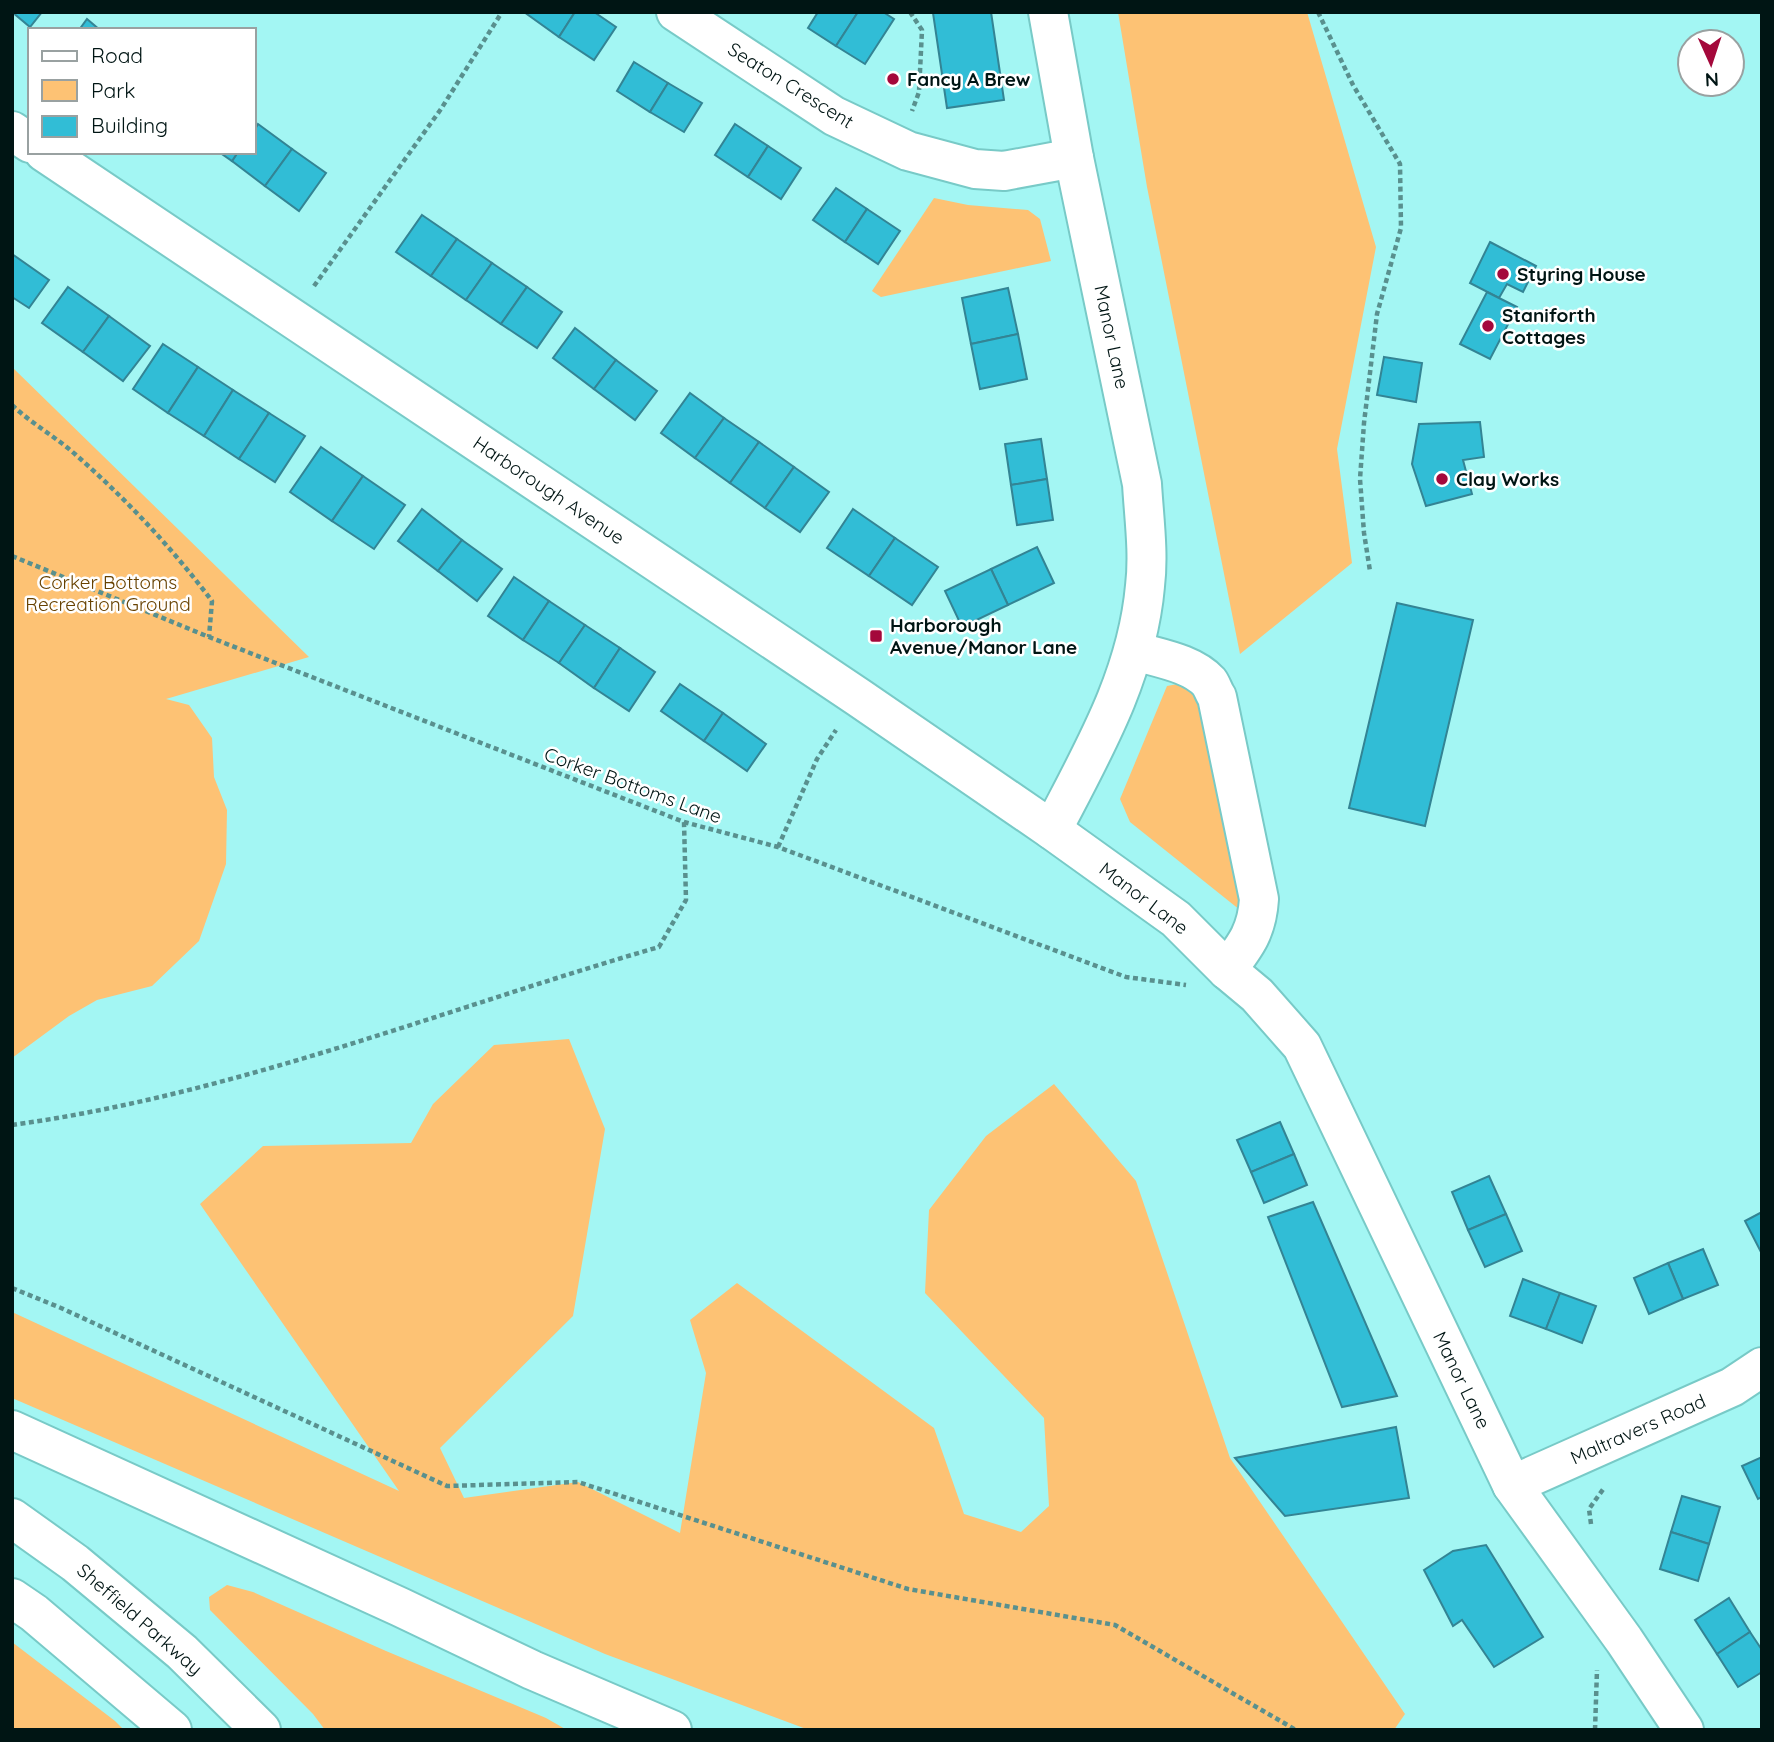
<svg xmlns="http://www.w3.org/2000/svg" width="1774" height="1742" font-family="Quicksand,sans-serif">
	<rect width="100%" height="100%" fill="#a3f6f3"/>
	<!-- green -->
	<g fill="#fdc274">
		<path d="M 1118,12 L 1307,12 L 1376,247 L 1337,449 L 1352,563 L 1240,654 L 1147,187 Z"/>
		<path d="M 934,198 L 968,205 L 1028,210 L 1040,219 L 1051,261 L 881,297 L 872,291 Z"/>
		<path d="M 12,367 L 309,657 L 166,699 L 189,705 L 212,738 L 214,777 L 227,810 L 226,864 L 199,941 L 152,986 L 97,1000 L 69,1016 L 12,1058 Z"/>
		<path d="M 1183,683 L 1198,694 L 1243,904 L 1240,910 L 1130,822 L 1120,799 L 1167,686 Z"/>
		<path d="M 569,1039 L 605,1129 L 573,1316 L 440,1448 L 464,1498 L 578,1482 L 680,1533 L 706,1373 L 690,1320 L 737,1283 L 934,1428 L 964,1514 L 1021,1532 L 1049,1506 L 1044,1418 L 925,1293 L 929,1210 L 986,1136 L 1054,1084 L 1136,1181 L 1230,1458 L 1405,1714 L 1394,1730 L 809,1730 L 605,1654 L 12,1398 L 12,1312 L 399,1491 L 200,1204 L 263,1146 L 411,1143 L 433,1104 L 494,1045 Z"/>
		<path d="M 227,1585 L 253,1592 L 386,1651 L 546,1718 L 567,1730 L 325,1730 L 313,1714 L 210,1610 L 209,1597 Z"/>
		<path d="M 12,1642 L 115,1721 L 124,1730 L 12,1730 Z"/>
	</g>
	<!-- building -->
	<g fill="#31bdd6" stroke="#338494" stroke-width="2">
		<path d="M 12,12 L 42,12 L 30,27 Z"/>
		<path d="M 524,12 L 575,12 L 559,37 Z"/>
		<path d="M 575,12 L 594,12 L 616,27 L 594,60 L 559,37 Z"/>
		<path d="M 818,12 L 858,12 L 836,46 L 808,28 Z"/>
		<path d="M 858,12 L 883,12 L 894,19 L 865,64 L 836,46 Z"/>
		<path d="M 991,12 L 1004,100 L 947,108 L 933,13 Z"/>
		<path d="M 87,19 L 100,30 L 79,30 Z"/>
		<path d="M 634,62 L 668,83 L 650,112 L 617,91 Z"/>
		<path d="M 668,83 L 702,103 L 684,132 L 650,112 Z"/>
		<path d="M 258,124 L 292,149 L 265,186 L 232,161 L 238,152 L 254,152 L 254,131 Z"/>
		<path d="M 735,124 L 768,146 L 748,177 L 715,155 Z"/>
		<path d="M 768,146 L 801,168 L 781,199 L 748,177 Z"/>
		<path d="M 292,149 L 326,173 L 299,211 L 265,186 Z"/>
		<path d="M 219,152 L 238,152 L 232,161 Z"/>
		<path d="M 836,188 L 867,209 L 845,242 L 813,220 Z"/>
		<path d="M 867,209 L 900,231 L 878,264 L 845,242 Z"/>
		<path d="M 422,215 L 457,239 L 431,276 L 396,252 Z"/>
		<path d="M 457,239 L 492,263 L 466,300 L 431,276 Z"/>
		<path d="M 1490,242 L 1536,266 L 1523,292 L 1507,284 L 1499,298 L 1470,283 Z"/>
		<path d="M 12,254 L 49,280 L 29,308 L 12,297 Z"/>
		<path d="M 492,263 L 527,287 L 501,324 L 466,300 Z"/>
		<path d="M 68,287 L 109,316 L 83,352 L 42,323 Z"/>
		<path d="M 527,287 L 562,312 L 537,348 L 501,324 Z"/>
		<path d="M 1008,288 L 1018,334 L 971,344 L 962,298 Z"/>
		<path d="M 1487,292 L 1517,307 L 1490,359 L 1460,344 Z"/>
		<path d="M 109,316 L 150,346 L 123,381 L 83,352 Z"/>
		<path d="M 575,328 L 616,360 L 594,389 L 553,358 Z"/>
		<path d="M 1018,334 L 1027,379 L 980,389 L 971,344 Z"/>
		<path d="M 163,344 L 198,367 L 168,413 L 133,389 Z"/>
		<path d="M 1384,357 L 1422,363 L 1416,402 L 1377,395 Z"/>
		<path d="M 616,360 L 657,391 L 635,420 L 594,389 Z"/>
		<path d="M 198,367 L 233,390 L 204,436 L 168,413 Z"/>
		<path d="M 233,390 L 269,413 L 239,459 L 204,436 Z"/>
		<path d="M 690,393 L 724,418 L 695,458 L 661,433 Z"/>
		<path d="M 269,413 L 305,436 L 275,482 L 239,459 Z"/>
		<path d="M 724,418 L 759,442 L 730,483 L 695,458 Z"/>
		<path d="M 1480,422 L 1484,457 L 1463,460 L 1472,494 L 1426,506 L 1412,464 L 1419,424 Z"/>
		<path d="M 1041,439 L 1047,479 L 1011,485 L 1005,444 Z"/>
		<path d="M 759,442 L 794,467 L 765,508 L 730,483 Z"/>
		<path d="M 321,447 L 363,476 L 332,521 L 290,492 Z"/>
		<path d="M 794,467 L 829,492 L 800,532 L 765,508 Z"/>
		<path d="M 363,476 L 405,505 L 374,549 L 332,521 Z"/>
		<path d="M 1047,479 L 1053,520 L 1017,525 L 1011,485 Z"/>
		<path d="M 422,509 L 462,540 L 438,571 L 398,541 Z"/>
		<path d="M 853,509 L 895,538 L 869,576 L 827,548 Z"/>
		<path d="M 895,538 L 938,567 L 912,605 L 869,576 Z"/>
		<path d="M 462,540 L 502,569 L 477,601 L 438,571 Z"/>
		<path d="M 1037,547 L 1054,583 L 1008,605 L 991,569 Z"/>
		<path d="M 991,569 L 1008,605 L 962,627 L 945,591 Z"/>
		<path d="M 514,577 L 549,601 L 523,640 L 488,616 Z"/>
		<path d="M 549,601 L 585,625 L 559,663 L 523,640 Z"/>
		<path d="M 1397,603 L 1473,620 L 1425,826 L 1349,808 Z"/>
		<path d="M 585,625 L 620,648 L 594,688 L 559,663 Z"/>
		<path d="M 620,648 L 655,672 L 629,711 L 594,688 Z"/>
		<path d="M 680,684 L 723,713 L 704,741 L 661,711 Z"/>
		<path d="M 723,713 L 766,744 L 747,771 L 704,741 Z"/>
		<path d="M 1280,1122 L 1294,1154 L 1251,1172 L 1237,1140 Z"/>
		<path d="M 1294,1154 L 1307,1185 L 1264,1203 L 1251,1172 Z"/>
		<path d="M 1489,1176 L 1506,1214 L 1468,1230 L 1452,1192 Z"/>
		<path d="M 1313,1202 L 1397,1396 L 1342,1407 L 1268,1217 Z"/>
		<path d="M 1762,1212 L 1762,1254 L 1745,1221 Z"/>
		<path d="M 1506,1214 L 1522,1251 L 1485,1267 L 1468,1230 Z"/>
		<path d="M 1703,1249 L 1718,1285 L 1683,1299 L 1668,1263 Z"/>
		<path d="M 1668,1263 L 1683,1299 L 1649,1314 L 1634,1278 Z"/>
		<path d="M 1523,1279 L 1560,1293 L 1546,1329 L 1510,1316 Z"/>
		<path d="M 1560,1293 L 1596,1306 L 1582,1343 L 1546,1329 Z"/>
		<path d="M 1396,1427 L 1409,1498 L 1285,1516 L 1235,1458 Z"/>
		<path d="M 1762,1457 L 1762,1497 L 1758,1499 L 1742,1466 Z"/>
		<path d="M 1682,1496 L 1720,1507 L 1709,1544 L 1671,1532 Z"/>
		<path d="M 1671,1532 L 1709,1544 L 1698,1581 L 1660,1569 Z"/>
		<path d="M 1486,1545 L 1543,1637 L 1494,1667 L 1462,1620 L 1453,1626 L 1424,1570 L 1453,1551 Z"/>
		<path d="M 1729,1598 L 1750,1632 L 1717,1654 L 1695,1620 Z"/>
		<path d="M 1750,1632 L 1762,1650 L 1762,1672 L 1738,1687 L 1717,1654 Z"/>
	</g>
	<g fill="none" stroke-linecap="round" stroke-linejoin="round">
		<!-- minor casing -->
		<g stroke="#78cac7" stroke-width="42">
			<g id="minor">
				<path d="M 676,12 L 834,116 L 908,151 L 975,169 L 1004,171 L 1074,158"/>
				<path d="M 1048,12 L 1074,158 L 1142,484 C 1144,518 1149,553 1145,586 C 1137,676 1093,751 1052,830"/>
				<path d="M 12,131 L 30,143"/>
				<path d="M 44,152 L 858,697 L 1052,830 L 1176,919 L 1227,970 L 1257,995 L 1302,1046 L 1512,1485 L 1624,1640 L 1684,1730"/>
				<path d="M 1135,651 C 1158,658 1192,663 1209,682 C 1212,686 1214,693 1217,697 L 1259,899 C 1257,931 1246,945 1227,970"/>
				<path d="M 1512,1485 L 1732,1387 L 1762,1367"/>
			</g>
		</g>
		<!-- highway casing -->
		<g stroke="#78cac7" stroke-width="42">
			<g id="highway">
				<path d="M 12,1430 L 400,1607 L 532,1670 L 672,1730"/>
				<path d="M 12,1518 L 75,1563 L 182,1652 L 261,1730"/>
				<path d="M 12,1598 L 34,1613 L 172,1730"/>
			</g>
		</g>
		<!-- path -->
		<g stroke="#59908e" stroke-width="4.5" stroke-dasharray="5 3.5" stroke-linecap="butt">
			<path d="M 910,12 L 922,30 L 919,92 L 912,111"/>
			<path d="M 1318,12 L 1353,85 L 1400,164 L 1401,228 L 1377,314 L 1364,423 L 1360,479 L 1364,533 L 1370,571"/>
			<path d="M 314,286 L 441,109 L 502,12"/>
			<path d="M 12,405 C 32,424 56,437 76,455 C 126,499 172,548 212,601 L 209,637"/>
			<path d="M 12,556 L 209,637 L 684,822 L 778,847 L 1126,977 L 1186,985"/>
			<path d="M 778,847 L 817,759 L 836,730"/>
			<path d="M 12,1125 C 236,1094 444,1009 659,947 L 686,900 L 684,822"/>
			<path d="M 12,1288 L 61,1308 L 447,1486 L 578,1482 L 908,1589 L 1115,1625 L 1296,1730"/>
			<path d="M 1591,1524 L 1589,1509 L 1604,1488"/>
			<path d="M 1595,1730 L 1597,1670"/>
		</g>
		<!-- minor -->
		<use href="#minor" stroke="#fff" stroke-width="38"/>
		<!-- highway -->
		<use href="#highway" stroke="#fff" stroke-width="38"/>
	</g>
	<!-- markers -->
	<g fill="#a4083b" stroke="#fff" stroke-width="2.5">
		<circle cx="893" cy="79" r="7"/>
		<circle cx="1503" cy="274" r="7"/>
		<circle cx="1488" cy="326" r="7"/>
		<circle cx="1442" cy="479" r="7"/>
		<rect x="869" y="629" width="14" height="14" rx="3.5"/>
	</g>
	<g text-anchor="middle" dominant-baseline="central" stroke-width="5" stroke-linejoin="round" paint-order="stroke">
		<!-- poi labels -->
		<g font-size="19" font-weight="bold" fill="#001514" stroke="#fff" text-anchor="start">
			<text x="907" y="79">Fancy A Brew</text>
			<text x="1517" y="274">Styring House</text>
			<text x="1502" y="315">Staniforth<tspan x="1502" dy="22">Cottages</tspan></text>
			<text x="1456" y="479">Clay Works</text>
			<text x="890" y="625">Harborough<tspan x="890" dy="22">Avenue/Manor Lane</tspan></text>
		</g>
		<!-- street labels -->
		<g font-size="19" fill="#001514" stroke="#fff">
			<text transform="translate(791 85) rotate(32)">Seaton Crescent</text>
			<text transform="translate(1112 337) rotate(78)">Manor Lane</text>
			<text transform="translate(549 490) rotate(34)">Harborough Avenue</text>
			<text transform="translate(633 785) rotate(20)">Corker Bottoms Lane</text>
			<text transform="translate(1144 898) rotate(37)">Manor Lane</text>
			<text transform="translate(1462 1380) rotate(64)">Manor Lane</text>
			<text transform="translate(1638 1429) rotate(-24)">Maltravers Road</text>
			<text transform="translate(140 1619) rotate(41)">Sheffield Parkway</text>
		</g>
		<!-- park labels -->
		<g font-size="19" fill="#674100" stroke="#fff">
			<text x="108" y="582">Corker Bottoms<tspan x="108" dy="22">Recreation Ground</tspan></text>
		</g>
	</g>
	<!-- border -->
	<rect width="1774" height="1742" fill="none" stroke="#001514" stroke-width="28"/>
	<!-- legend -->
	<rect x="28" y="28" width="228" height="126" fill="#ffffff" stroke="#99a1a1" stroke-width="2"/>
	<rect x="42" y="51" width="35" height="10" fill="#ffffff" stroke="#99a1a1" stroke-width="2"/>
	<text x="91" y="63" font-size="21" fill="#001514">Road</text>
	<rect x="42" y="80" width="35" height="21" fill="#fdc274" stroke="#99a1a1" stroke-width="2"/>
	<text x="91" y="98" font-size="21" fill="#001514">Park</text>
	<rect x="42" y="116" width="35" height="21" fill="#31bdd6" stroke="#99a1a1" stroke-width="2"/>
	<text x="91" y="133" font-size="21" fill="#001514">Building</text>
	<!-- north arrow -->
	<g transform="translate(1711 63) rotate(177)"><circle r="33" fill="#ffffff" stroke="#99a1a1" stroke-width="2"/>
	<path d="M0-5L12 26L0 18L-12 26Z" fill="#a4083b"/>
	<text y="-10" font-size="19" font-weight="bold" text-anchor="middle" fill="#001514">N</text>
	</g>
</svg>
